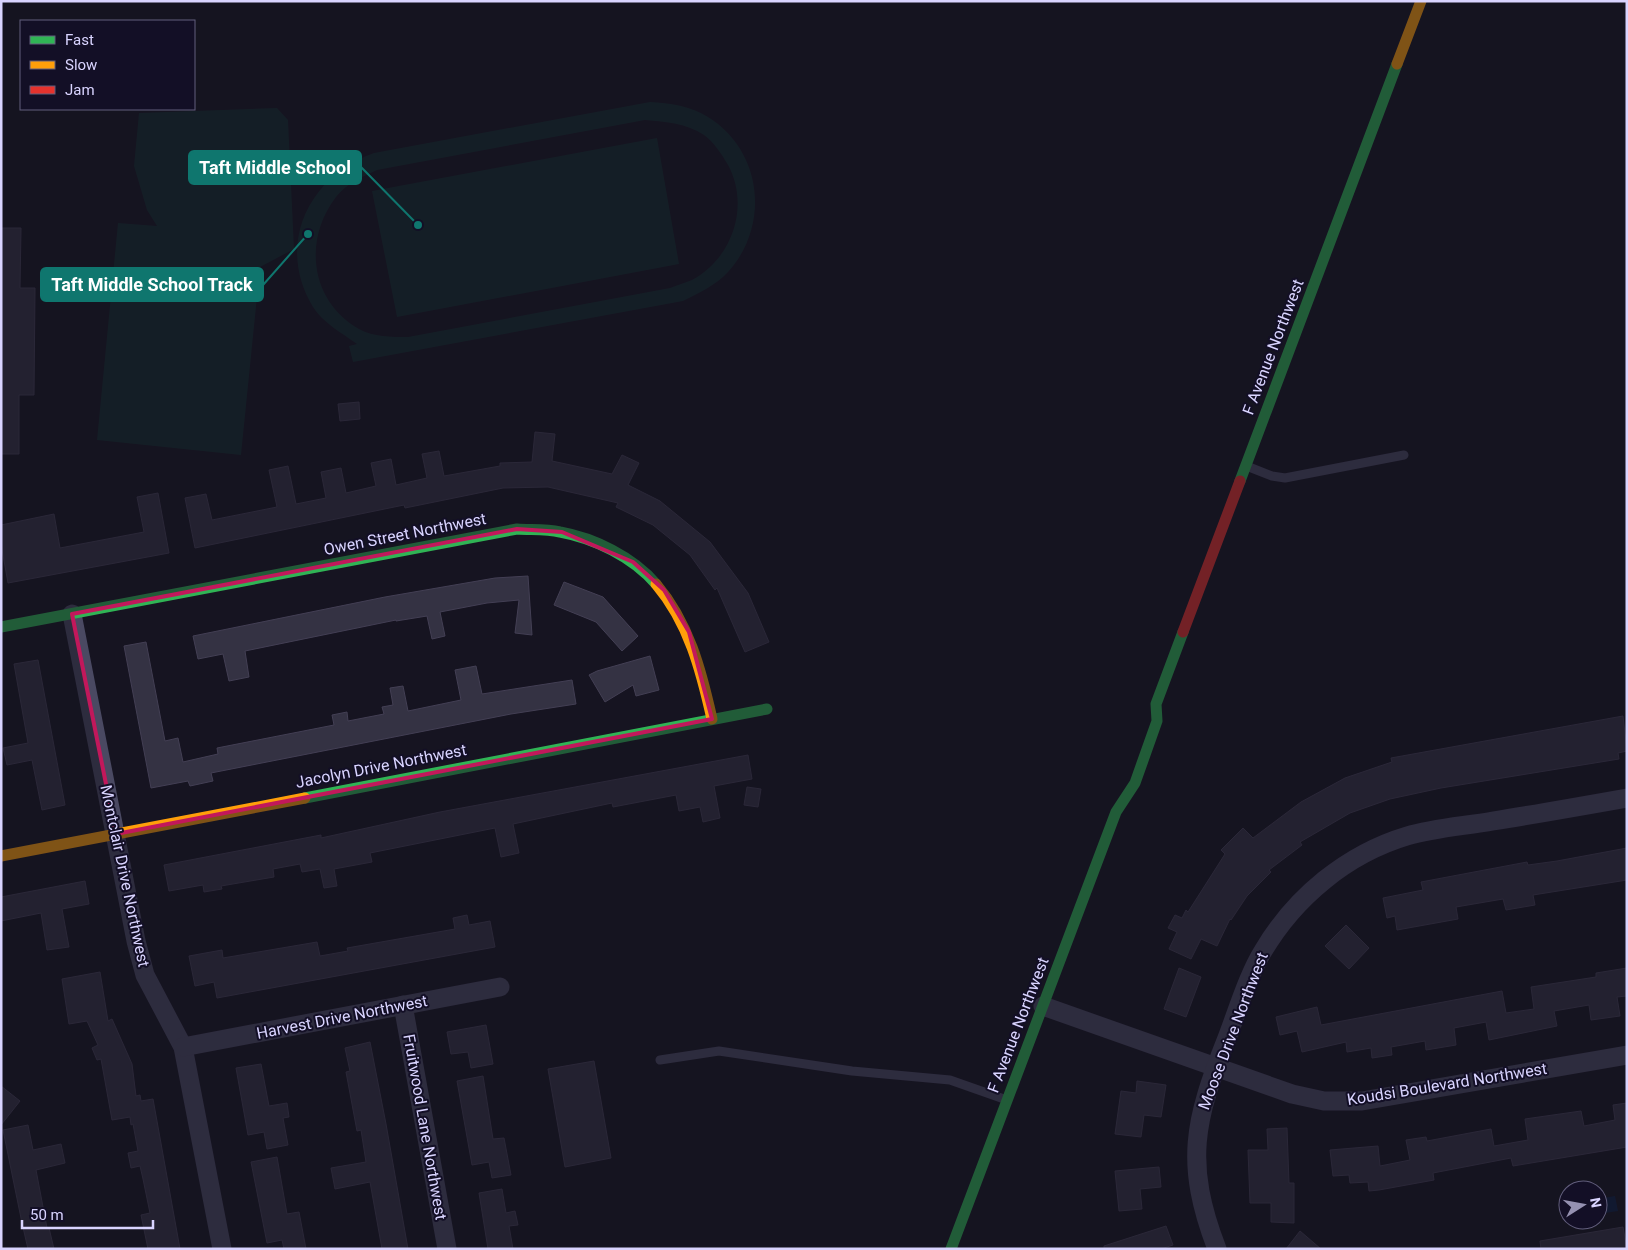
<svg xmlns="http://www.w3.org/2000/svg" width="1628" height="1250" font-family="Roboto,sans-serif">
	<rect width="100%" height="100%" fill="#161421"/>
	<!-- green -->
	<g fill="#132c2d" fill-rule="evenodd">
		<path d="M 650,102 C 670,103 691,106 708,117 C 763,151 770,226 728,272 C 716,285 699,293 683,301 L 353,362 L 349,346 L 357,344 C 342,333 323,323 313,307 C 275,244 309,176 374,153 ZM 645,120 C 666,122 686,123 704,135 C 714,142 722,155 728,165 C 750,205 733,258 692,280 C 685,283 677,285 670,288 L 408,337 C 391,337 374,337 359,329 C 310,301 303,240 336,197 C 346,184 362,177 377,170 Z"/>
		<path d="M 277,108 L 288,120 L 294,249 L 260,267 L 241,455 L 97,440 L 118,223 L 157,226 L 147,210 L 134,166 L 139,113 Z"/>
		<path d="M 657,138 L 679,264 L 397,317 L 372,191 Z"/>
	</g>
	<!-- water -->
	<path fill="#0d2144" d="M 1615,1196 L 1618,1211 L 1598,1214 L 1598,1199 Z"/>
	<!-- building -->
	<g fill="#343243" stroke="#433f54">
		<path d="M 1,228 L 21,228 L 20,288 L 35,288 L 34,395 L 19,395 L 19,454 L 1,454 Z"/>
		<path d="M 359,402 L 360,419 L 340,421 L 338,404 Z"/>
		<path d="M 535,432 L 555,434 L 552,461 L 612,474 L 622,455 L 639,463 L 628,485 L 660,501 L 710,542 L 748,593 L 769,642 L 745,652 L 717,588 L 715,590 L 690,555 L 653,525 L 616,507 L 618,503 L 548,487 L 503,488 L 405,508 L 404,505 L 195,548 L 185,498 L 206,494 L 212,520 L 277,507 L 269,470 L 288,466 L 296,504 L 326,498 L 321,472 L 341,468 L 346,493 L 376,486 L 371,463 L 391,459 L 396,485 L 427,478 L 422,454 L 439,451 L 444,476 L 500,466 L 500,463 L 532,462 Z"/>
		<path d="M 158,493 L 169,553 L 8,583 L 1,544 L 1,525 L 54,514 L 60,548 L 144,532 L 137,497 Z"/>
		<path d="M 528,576 L 532,635 L 515,633 L 519,600 L 487,603 L 440,612 L 445,636 L 432,639 L 427,616 L 396,621 L 396,620 L 245,651 L 249,677 L 229,681 L 223,654 L 198,659 L 193,636 L 385,597 L 495,578 Z"/>
		<path d="M 564,582 L 603,597 L 638,636 L 622,651 L 596,622 L 554,605 Z"/>
		<path d="M 146,642 L 165,741 L 178,738 L 183,762 L 218,754 L 217,748 L 334,725 L 332,715 L 347,712 L 348,721 L 384,714 L 382,707 L 393,705 L 390,688 L 403,686 L 408,711 L 461,700 L 455,670 L 476,666 L 482,694 L 572,680 L 576,704 L 511,714 L 211,773 L 213,781 L 190,786 L 188,781 L 151,788 L 124,646 Z"/>
		<path d="M 650,656 L 659,690 L 636,696 L 633,685 L 605,702 L 589,675 L 597,671 Z"/>
		<path d="M 38,660 L 65,805 L 42,810 L 32,760 L 7,765 L 3,748 L 28,743 L 14,664 Z"/>
		<path d="M 1623,716 L 1627,751 L 1618,753 L 1619,759 L 1441,788 L 1390,799 L 1350,813 L 1300,842 L 1302,845 L 1269,870 L 1271,872 L 1247,896 L 1231,920 L 1230,919 L 1217,946 L 1201,939 L 1191,959 L 1169,949 L 1177,932 L 1168,928 L 1175,915 L 1182,918 L 1186,910 L 1188,912 L 1225,854 L 1221,850 L 1243,828 L 1253,838 L 1301,802 L 1345,778 L 1392,762 L 1391,758 Z"/>
		<path d="M 748,755 L 752,779 L 714,786 L 720,818 L 703,822 L 700,807 L 679,811 L 676,795 L 613,807 L 612,803 L 513,824 L 519,853 L 501,857 L 495,828 L 370,853 L 372,862 L 334,869 L 337,886 L 324,888 L 320,869 L 302,872 L 300,864 L 273,869 L 274,877 L 221,886 L 222,889 L 204,892 L 203,885 L 169,891 L 164,865 L 321,835 L 321,838 L 440,812 Z"/>
		<path d="M 747,787 L 761,789 L 758,807 L 744,805 Z"/>
		<path d="M 1627,848 L 1627,880 L 1533,895 L 1535,905 L 1506,910 L 1503,899 L 1456,907 L 1458,919 L 1397,930 L 1395,916 L 1387,918 L 1383,898 L 1423,890 L 1421,882 L 1527,862 L 1528,865 L 1557,861 Z"/>
		<path d="M 85,881 L 89,904 L 62,909 L 69,947 L 47,950 L 41,913 L 1,921 L 1,897 Z"/>
		<path d="M 467,915 L 469,925 L 490,921 L 495,947 L 217,998 L 214,982 L 195,986 L 189,956 L 222,950 L 223,958 L 317,942 L 320,956 L 348,951 L 347,948 L 455,929 L 453,918 Z"/>
		<path d="M 1346,925 L 1369,948 L 1349,969 L 1325,946 Z"/>
		<path d="M 1179,968 L 1201,977 L 1186,1017 L 1164,1009 Z"/>
		<path d="M 1627,968 L 1627,996 L 1617,997 L 1620,1016 L 1591,1020 L 1589,1005 L 1554,1011 L 1557,1026 L 1489,1040 L 1486,1022 L 1454,1028 L 1456,1045 L 1426,1050 L 1425,1041 L 1391,1047 L 1392,1055 L 1372,1058 L 1371,1048 L 1347,1052 L 1346,1042 L 1302,1052 L 1297,1031 L 1280,1035 L 1276,1017 L 1317,1007 L 1321,1025 L 1502,991 L 1506,1013 L 1534,1009 L 1531,987 L 1596,977 L 1596,973 Z"/>
		<path d="M 100,972 L 108,1021 L 112,1019 L 132,1064 L 136,1096 L 140,1095 L 141,1101 L 153,1099 L 180,1249 L 148,1249 L 141,1215 L 150,1213 L 143,1179 L 140,1166 L 131,1168 L 128,1153 L 138,1151 L 133,1124 L 131,1125 L 130,1117 L 112,1120 L 101,1059 L 97,1060 L 92,1048 L 98,1045 L 87,1021 L 69,1024 L 62,979 Z"/>
		<path d="M 486,1025 L 493,1064 L 471,1068 L 468,1052 L 451,1054 L 447,1032 Z"/>
		<path d="M 370,1042 L 386,1124 L 408,1249 L 382,1249 L 370,1182 L 335,1189 L 331,1168 L 366,1162 L 361,1130 L 357,1131 L 346,1072 L 350,1071 L 345,1048 Z"/>
		<path d="M 594,1061 L 611,1158 L 565,1167 L 548,1069 Z"/>
		<path d="M 261,1064 L 269,1106 L 287,1103 L 289,1117 L 283,1118 L 288,1145 L 267,1149 L 264,1132 L 248,1135 L 236,1068 Z"/>
		<path d="M 483,1076 L 493,1139 L 504,1138 L 511,1175 L 492,1178 L 489,1162 L 472,1165 L 457,1081 Z"/>
		<path d="M 1137,1081 L 1166,1085 L 1161,1117 L 1144,1115 L 1141,1137 L 1115,1134 L 1121,1091 L 1136,1093 Z"/>
		<path d="M 1,1086 L 20,1101 L 1,1125 Z"/>
		<path d="M 1627,1103 L 1627,1147 L 1513,1166 L 1511,1158 L 1433,1173 L 1434,1180 L 1379,1190 L 1369,1191 L 1368,1182 L 1350,1183 L 1349,1175 L 1333,1176 L 1330,1150 L 1378,1146 L 1380,1166 L 1410,1160 L 1406,1140 L 1426,1137 L 1427,1141 L 1491,1129 L 1494,1146 L 1528,1140 L 1525,1119 L 1581,1111 L 1584,1126 L 1615,1120 L 1613,1105 Z"/>
		<path d="M 28,1125 L 33,1150 L 61,1144 L 65,1163 L 36,1170 L 47,1228 L 49,1228 L 54,1249 L 28,1249 L 22,1223 L 3,1130 Z"/>
		<path d="M 1287,1128 L 1289,1183 L 1294,1183 L 1294,1223 L 1271,1222 L 1271,1203 L 1250,1203 L 1248,1150 L 1268,1150 L 1267,1129 Z"/>
		<path d="M 277,1157 L 287,1214 L 299,1212 L 306,1249 L 284,1249 L 282,1240 L 267,1243 L 251,1162 Z"/>
		<path d="M 1159,1167 L 1161,1187 L 1140,1189 L 1142,1209 L 1119,1211 L 1115,1171 Z"/>
		<path d="M 502,1189 L 506,1213 L 515,1211 L 518,1225 L 509,1226 L 513,1249 L 488,1249 L 479,1193 Z"/>
		<path d="M 1166,1226 L 1173,1245 L 1161,1249 L 1104,1249 L 1104,1246 Z"/>
		<path d="M 1623,1227 L 1627,1249 L 1541,1249 L 1540,1241 Z"/>
		<path d="M 1300,1231 L 1321,1249 L 1286,1249 Z"/>
	</g>
	<g fill="none" stroke-linecap="round" stroke-linejoin="round">
		<!-- lane -->
		<g stroke="#4a4962" stroke-width="9">
			<path d="M 1249,467 L 1272,476 L 1285,478 L 1404,455"/>
			<path d="M 660,1060 L 719,1051 L 852,1071 L 950,1080 L 1004,1099"/>
		</g>
		<!-- street -->
		<g stroke="#4a4962" stroke-width="19">
			<path d="M 72,614 L 136,941 L 145,975 L 183,1047 L 222,1249"/>
			<path d="M 403,1005 L 447,1249"/>
			<path d="M 1043,1006 L 1292,1094 L 1324,1101 L 1362,1101 L 1627,1055"/>
			<path d="M 183,1047 L 500,987"/>
			<path d="M 1217,1249 C 1184,1163 1194,1121 1227,1038 C 1237,1012 1249,973 1263,951 C 1295,897 1347,854 1407,836 C 1434,828 1465,826 1493,821 C 1537,814 1582,806 1627,798"/>
		</g>
		<!-- fast -->
		<g stroke="#30b455" stroke-width="11">
			<path d="M 1240,481 L 1397,64"/>
			<path d="M 1,627 L 517,529 C 531,530 546,529 560,532 C 594,538 633,557 656,584"/>
			<path d="M 305,798 L 767,709"/>
			<path d="M 951,1249 L 1116,812 L 1135,783 L 1157,721 L 1156,704 L 1183,632"/>
		</g>
		<!-- slow -->
		<g stroke="#ff9f0a" stroke-width="11">
			<path d="M 1397,64 L 1421,1"/>
			<path d="M 656,584 C 689,623 701,670 712,719"/>
			<path d="M 1,856 L 305,798"/>
		</g>
		<!-- jam -->
		<path stroke="#e5322d" stroke-width="11" d="M 1183,632 L 1240,481"/>
	</g>
	<!-- marked area -->
	<path d="M0 0H1628V1250H0ZM 517,529 L 562,532 L 633,562 L 664,590 L 689,632 L 712,719 L 116,834 L 72,614 Z" fill="#161421" fill-opacity=".55" fill-rule="evenodd"/>
	<path fill="none" stroke="#c2185b" stroke-width="4" stroke-linejoin="round" d="M 517,529 L 562,532 L 633,562 L 664,590 L 689,632 L 712,719 L 116,834 L 72,614 Z"/>
	<g text-anchor="middle" dominant-baseline="central" stroke-width="4" stroke-linejoin="round" paint-order="stroke">
		<!-- street labels -->
		<g font-size="16" fill="#d9d4ff" stroke="#130f26">
			<text transform="translate(1273 347) rotate(-69)">F Avenue Northwest</text>
			<text transform="translate(405 534) rotate(-11)">Owen Street Northwest</text>
			<text transform="translate(381 766) rotate(-11)">Jacolyn Drive Northwest</text>
			<text transform="translate(125 876) rotate(78)">Montclair Drive Northwest</text>
			<text transform="translate(342 1017) rotate(-11)">Harvest Drive Northwest</text>
			<text transform="translate(1018 1025) rotate(-69)">F Avenue Northwest</text>
			<text transform="translate(1233 1031) rotate(-69)">Moose Drive Northwest</text>
			<text transform="translate(1447 1084) rotate(-9)">Koudsi Boulevard Northwest</text>
			<text transform="translate(425 1127) rotate(80)">Fruitwood Lane Northwest</text>
		</g>
	</g>
	<!-- callouts -->
	<path fill="none" stroke="#0f766e" stroke-width="2" d="M418 225L361 167M308 234L263 285"/>
	<g fill="#0f766e" stroke="#130f26" stroke-width="2">
		<circle cx="418" cy="225" r="5"/>
		<circle cx="308" cy="234" r="5"/>
	</g>
	<g fill="#0f766e" stroke="#0f766e" stroke-width="2">
		<rect x="189" y="151" width="172" height="33" rx="5"/>
		<rect x="41" y="268" width="222" height="33" rx="5"/>
	</g>
	<g font-size="18" text-anchor="middle" font-weight="bold" fill="#fff">
		<text x="275" y="174">Taft Middle School</text>
		<text x="152" y="291">Taft Middle School Track</text>
	</g>
	<!-- border -->
	<rect width="1628" height="1250" fill="none" stroke="#d9d4ff" stroke-width="5"/>
	<!-- legend -->
	<rect x="20" y="20" width="175" height="90" fill="#130f26" stroke="#625e7d"/>
	<rect x="30" y="36" width="25" height="8" fill="#30b455" stroke="#625e7d"/>
	<text x="65" y="45" font-size="15" fill="#d9d4ff">Fast</text>
	<rect x="30" y="61" width="25" height="8" fill="#ff9f0a" stroke="#625e7d"/>
	<text x="65" y="70" font-size="15" fill="#d9d4ff">Slow</text>
	<rect x="30" y="86" width="25" height="8" fill="#e5322d" stroke="#625e7d"/>
	<text x="65" y="95" font-size="15" fill="#d9d4ff">Jam</text>
	<!-- north arrow -->
	<g transform="translate(1583 1205) rotate(79)"><circle r="24" fill="#130f26" stroke="#625e7d"/>
	<path d="M0-4L9 19L0 12L-9 19Z" fill="#9591b1"/>
	<text y="-8" font-size="14" font-weight="bold" text-anchor="middle" fill="#d9d4ff">N</text>
	</g>
	<!-- scale -->
	<path d="M22 1220v8h131v-8" fill="none" stroke="#d9d4ff" stroke-width="2.5"/>
	<text x="30" y="1220" font-size="15" fill="#d9d4ff" stroke="#130f26" stroke-width="4" paint-order="stroke">50 m</text>
</svg>
